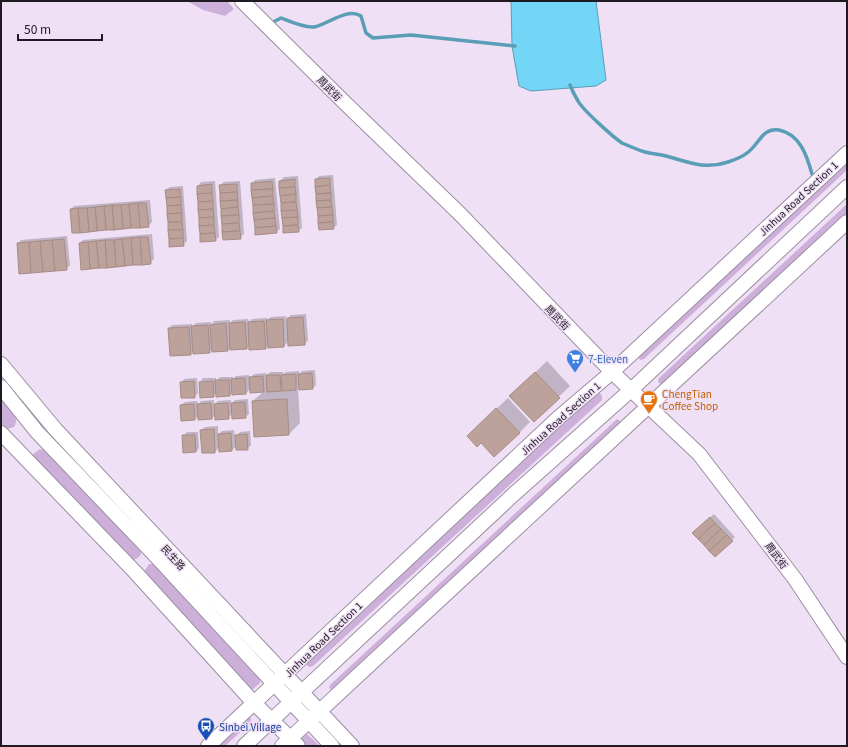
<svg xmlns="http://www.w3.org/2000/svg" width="848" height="747" font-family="Georgia,'Noto Sans TC',serif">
	<rect width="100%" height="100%" fill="#efe0f5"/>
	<!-- green -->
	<g fill="#cdb0da">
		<path d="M 187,1 L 227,1 L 234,9 L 225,16 L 203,10 Z"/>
		<path d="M 847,158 L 847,170 L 644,359 L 640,360 L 637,355 Z"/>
		<path d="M 847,204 L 847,216 L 662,385 L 658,382 L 659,378 Z"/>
		<path d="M 599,392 L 602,396 L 602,400 L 313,666 L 309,667 L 305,663 L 594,393 Z"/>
		<path d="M 1,397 C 8,405 21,416 14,427 L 7,429 L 1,427 Z"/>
		<path d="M 617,419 L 624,423 L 333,693 L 329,687 L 331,684 Z"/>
		<path d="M 40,449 L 44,450 L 140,547 L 141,555 L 136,559 L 133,560 L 32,455 Z"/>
		<path d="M 149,564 L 155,564 L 260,676 L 260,683 L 253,689 L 249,689 L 144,572 Z"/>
		<path d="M 249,715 L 251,719 L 250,723 L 225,746 L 212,746 Z"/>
		<path d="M 307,734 L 320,746 L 304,746 L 300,740 Z"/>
	</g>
	<!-- water -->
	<path fill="#74d6f6" stroke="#5a9db6" d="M 511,1 L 596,1 L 606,80 L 596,86 L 531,91 L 519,86 L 512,46 Z"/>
	<!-- shadow -->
	<g fill="#0003">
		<path d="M 333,175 L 337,225 L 333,228 L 316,180 L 319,176 Z"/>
		<path d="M 298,176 L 302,228 L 298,231 L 280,181 L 284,177 Z"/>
		<path d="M 275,178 L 280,229 L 276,232 L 252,184 L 255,180 Z"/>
		<path d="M 215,181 L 219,237 L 215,240 L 198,186 L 201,182 Z"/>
		<path d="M 240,181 L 244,234 L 240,238 L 220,185 L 224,182 Z"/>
		<path d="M 183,186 L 187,241 L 183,245 L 166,190 L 170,187 Z"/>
		<path d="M 150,200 L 152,222 L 148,226 L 71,209 L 74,206 Z"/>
		<path d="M 152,234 L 154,259 L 150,263 L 80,243 L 83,240 Z"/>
		<path d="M 67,236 L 70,265 L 66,269 L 18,243 L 21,240 Z"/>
		<path d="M 306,314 L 308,340 L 305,344 L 289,341 L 284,346 L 269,347 L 269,345 L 266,348 L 250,345 L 247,348 L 231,347 L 228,350 L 213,349 L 209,352 L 194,351 L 191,354 L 169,329 L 172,325 L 192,324 L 192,326 L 196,323 L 211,322 L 211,325 L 214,321 L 230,320 L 230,323 L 233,320 L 248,319 L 249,322 L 252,319 L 267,318 L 267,320 L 271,317 L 286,316 L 286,320 L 291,315 Z"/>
		<path d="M 547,361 L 570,386 L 534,420 L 522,385 Z"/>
		<path d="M 315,370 L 316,385 L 313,388 L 298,389 L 300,423 L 289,434 L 255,436 L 253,401 L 263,392 L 251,388 L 246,393 L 233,394 L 233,392 L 230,395 L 217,396 L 217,392 L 213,396 L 200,382 L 203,378 L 216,378 L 216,381 L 220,377 L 233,377 L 233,379 L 236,376 L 249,375 L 249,379 L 254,374 L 266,373 L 266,376 L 270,372 L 283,372 L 283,374 L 286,372 L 299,371 L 299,374 L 302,371 Z"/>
		<path d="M 197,378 L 198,393 L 194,397 L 181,383 L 184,379 Z"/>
		<path d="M 508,398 L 530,422 L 519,433 L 479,425 Z"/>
		<path d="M 248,399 L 249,414 L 245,417 L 232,414 L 228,418 L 215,415 L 212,418 L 199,415 L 195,419 L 181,405 L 185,402 L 197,401 L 198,405 L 201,401 L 214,400 L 214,405 L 218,401 L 231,400 L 231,404 L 235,400 Z"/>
		<path d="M 218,426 L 218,435 L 222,431 L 234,430 L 235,437 L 240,432 L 250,431 L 251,445 L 247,449 L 237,445 L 232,450 L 219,447 L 215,452 L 203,452 L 201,430 L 205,427 Z"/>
		<path d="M 187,432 L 198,432 L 199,448 L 196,452 L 183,436 Z"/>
		<path d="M 714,514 L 735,537 L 715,556 L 694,533 Z"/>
	</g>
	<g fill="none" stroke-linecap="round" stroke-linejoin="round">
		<!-- stream -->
		<g stroke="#5a9db6" stroke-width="3.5">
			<path d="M 275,21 L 281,18 C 291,22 304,28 314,27 C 327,25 347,7 361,16 L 366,33 L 373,38 L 411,35 L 515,46"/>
			<path d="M 570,85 C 572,90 575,96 578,101 C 583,110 613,137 622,143 C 629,146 638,150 645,152 C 652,154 659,154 666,156 C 688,162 705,170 728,162 C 734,160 742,157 747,153 C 759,145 762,127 779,130 C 800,134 807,156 812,174"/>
		</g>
	</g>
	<!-- building -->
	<g fill="#bca29a" stroke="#a68c85">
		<path d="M 330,178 L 330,185 L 315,187 L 315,179 Z"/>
		<path d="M 295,179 L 295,187 L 279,188 L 279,181 Z"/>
		<path d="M 272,181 L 273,189 L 251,190 L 251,183 Z"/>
		<path d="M 212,184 L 212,193 L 197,194 L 197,186 Z"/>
		<path d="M 237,184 L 237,192 L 220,193 L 219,185 Z"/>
		<path d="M 330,185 L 331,193 L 316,194 L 315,187 Z"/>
		<path d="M 295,187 L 296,194 L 280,196 L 279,188 Z"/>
		<path d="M 180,189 L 181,197 L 166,198 L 165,190 Z"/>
		<path d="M 273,189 L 273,196 L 252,198 L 251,190 Z"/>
		<path d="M 237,192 L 238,200 L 220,201 L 220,193 Z"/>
		<path d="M 212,193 L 213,201 L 198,202 L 197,194 Z"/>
		<path d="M 331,193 L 331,200 L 316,201 L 316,194 Z"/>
		<path d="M 296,194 L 296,202 L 281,203 L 280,196 Z"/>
		<path d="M 273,196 L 274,204 L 253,205 L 252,198 Z"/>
		<path d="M 181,197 L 181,205 L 167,206 L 166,198 Z"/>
		<path d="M 238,200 L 238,207 L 221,209 L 220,201 Z"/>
		<path d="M 331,200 L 332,207 L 317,208 L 316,201 Z"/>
		<path d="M 213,201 L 213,209 L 198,210 L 198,202 Z"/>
		<path d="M 296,202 L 297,210 L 281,211 L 281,203 Z"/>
		<path d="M 138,203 L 146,203 L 149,227 L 140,228 Z"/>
		<path d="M 138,203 L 140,228 L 131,228 L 129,204 Z"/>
		<path d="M 129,204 L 131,228 L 123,229 L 121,205 Z"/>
		<path d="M 274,204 L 274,211 L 253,213 L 253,205 Z"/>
		<path d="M 112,205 L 121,205 L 123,229 L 114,230 Z"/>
		<path d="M 112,205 L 114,230 L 106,230 L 104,206 Z"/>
		<path d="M 181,205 L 182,213 L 167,214 L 167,206 Z"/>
		<path d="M 104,206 L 106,230 L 97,231 L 95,207 Z"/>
		<path d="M 95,207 L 97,231 L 89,232 L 87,208 Z"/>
		<path d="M 238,207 L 239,215 L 221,216 L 221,209 Z"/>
		<path d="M 332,207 L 333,215 L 318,216 L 317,208 Z"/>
		<path d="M 78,208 L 87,208 L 89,232 L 80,233 Z"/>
		<path d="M 78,208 L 80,233 L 72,233 L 70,209 Z"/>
		<path d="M 213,209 L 214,217 L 199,218 L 198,210 Z"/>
		<path d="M 297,210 L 298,217 L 282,218 L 281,211 Z"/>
		<path d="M 274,211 L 275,218 L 254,220 L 253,213 Z"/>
		<path d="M 182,213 L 182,222 L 168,222 L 167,214 Z"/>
		<path d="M 239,215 L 239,223 L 222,224 L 221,216 Z"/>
		<path d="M 333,215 L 333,222 L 318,223 L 318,216 Z"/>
		<path d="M 214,217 L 214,225 L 199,226 L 199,218 Z"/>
		<path d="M 298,217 L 298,225 L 283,226 L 282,218 Z"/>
		<path d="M 275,218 L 276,226 L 255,228 L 254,220 Z"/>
		<path d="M 168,222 L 182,222 L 183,230 L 168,230 Z"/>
		<path d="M 333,222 L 334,229 L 319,230 L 318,223 Z"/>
		<path d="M 239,223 L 240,231 L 222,232 L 222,224 Z"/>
		<path d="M 214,225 L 215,233 L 200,234 L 199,226 Z"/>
		<path d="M 298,225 L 299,232 L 283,233 L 283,226 Z"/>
		<path d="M 276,226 L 277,233 L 255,235 L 255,228 Z"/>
		<path d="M 168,230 L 183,230 L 183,238 L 169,239 Z"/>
		<path d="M 240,231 L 241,239 L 223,240 L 222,232 Z"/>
		<path d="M 215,233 L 216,241 L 200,242 L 200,234 Z"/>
		<path d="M 140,237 L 148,237 L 151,264 L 142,265 Z"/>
		<path d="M 140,237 L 142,265 L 133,265 L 131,238 Z"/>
		<path d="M 131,238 L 133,265 L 125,266 L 122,239 Z"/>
		<path d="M 183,238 L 184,246 L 169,247 L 169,239 Z"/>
		<path d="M 64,239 L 67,270 L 55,271 L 52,240 Z"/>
		<path d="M 122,239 L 125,266 L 116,267 L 114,240 Z"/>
		<path d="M 52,240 L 55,271 L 43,272 L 40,241 Z"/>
		<path d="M 105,240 L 114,240 L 116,267 L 107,268 Z"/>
		<path d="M 105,240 L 107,268 L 99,268 L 96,241 Z"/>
		<path d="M 40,241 L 43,272 L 31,273 L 29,242 Z"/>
		<path d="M 96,241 L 99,268 L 90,269 L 88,242 Z"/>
		<path d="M 29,242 L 31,273 L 19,274 L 17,243 Z"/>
		<path d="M 88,242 L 90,269 L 81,270 L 79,243 Z"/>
		<path d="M 303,317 L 305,345 L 288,346 L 287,318 Z"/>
		<path d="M 283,319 L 284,347 L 268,348 L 266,320 Z"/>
		<path d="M 264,321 L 266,349 L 249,350 L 248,322 Z"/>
		<path d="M 245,322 L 247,349 L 230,350 L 229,323 Z"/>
		<path d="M 226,323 L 228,351 L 212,352 L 210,325 Z"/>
		<path d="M 208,325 L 210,353 L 193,354 L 191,326 Z"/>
		<path d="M 189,327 L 191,355 L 170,356 L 168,328 Z"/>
		<path d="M 535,372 L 560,398 L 534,422 L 509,396 Z"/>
		<path d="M 312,373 L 313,389 L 299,390 L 298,374 Z"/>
		<path d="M 296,374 L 296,390 L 282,391 L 281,375 Z"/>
		<path d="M 266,375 L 280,375 L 281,391 L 267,392 Z"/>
		<path d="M 263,376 L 264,392 L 250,393 L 249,377 Z"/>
		<path d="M 245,378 L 246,394 L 232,395 L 231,379 Z"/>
		<path d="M 215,380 L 229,380 L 230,396 L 216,397 Z"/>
		<path d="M 194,381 L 195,398 L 181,398 L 180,382 Z"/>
		<path d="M 213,381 L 214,397 L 200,398 L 199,382 Z"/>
		<path d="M 287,399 L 289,435 L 254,437 L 252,401 Z"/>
		<path d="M 245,402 L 246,418 L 232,419 L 231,403 Z"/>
		<path d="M 211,403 L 212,419 L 198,420 L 197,404 Z"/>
		<path d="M 228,403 L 229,419 L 215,420 L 214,404 Z"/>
		<path d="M 194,404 L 195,420 L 181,421 L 180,405 Z"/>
		<path d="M 496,408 L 520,433 L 494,457 L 481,443 L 477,447 L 467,436 Z"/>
		<path d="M 214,429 L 215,453 L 202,453 L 200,430 Z"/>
		<path d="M 231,433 L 232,451 L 219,452 L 218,434 Z"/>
		<path d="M 247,434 L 248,450 L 236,450 L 235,435 Z"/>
		<path d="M 182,435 L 195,435 L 196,452 L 183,453 Z"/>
		<path d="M 710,517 L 715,523 L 698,539 L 692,533 Z"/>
		<path d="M 715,523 L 721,529 L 704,545 L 698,539 Z"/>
		<path d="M 721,529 L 727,535 L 709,551 L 704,545 Z"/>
		<path d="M 727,535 L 733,541 L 715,557 L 709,551 Z"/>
	</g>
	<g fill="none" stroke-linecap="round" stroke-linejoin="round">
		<!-- minor casing -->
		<g stroke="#9c8ea2" stroke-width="16">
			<g id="minor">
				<path d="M 242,1 L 344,102 L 460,214 L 612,372 L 699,454 L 795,579 L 847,657"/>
				<path d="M 1,364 L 56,430 L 352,746"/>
				<path d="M 1,387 L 37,432 L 152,552 L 332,746"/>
				<path d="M 1,433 L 136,573 L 254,703 L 298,746"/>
				<path d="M 208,746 L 558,418 L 612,372 L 847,153"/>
				<path d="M 244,746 L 514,494 L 632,389 L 847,187"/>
				<path d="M 282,746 L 847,222"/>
			</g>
		</g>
		<!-- minor -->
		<use href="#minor" stroke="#fff" stroke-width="14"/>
	</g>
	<!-- icons -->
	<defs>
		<g id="supermarket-pin" transform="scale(0.9)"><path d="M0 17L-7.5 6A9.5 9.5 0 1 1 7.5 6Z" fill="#3f7fe0" stroke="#efe0f5"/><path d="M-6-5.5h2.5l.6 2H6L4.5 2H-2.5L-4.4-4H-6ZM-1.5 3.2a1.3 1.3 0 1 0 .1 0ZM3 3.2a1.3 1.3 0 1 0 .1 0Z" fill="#fff"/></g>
		<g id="cafe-pin" transform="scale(0.9)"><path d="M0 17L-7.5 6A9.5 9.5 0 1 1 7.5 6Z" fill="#e8710a" stroke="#efe0f5"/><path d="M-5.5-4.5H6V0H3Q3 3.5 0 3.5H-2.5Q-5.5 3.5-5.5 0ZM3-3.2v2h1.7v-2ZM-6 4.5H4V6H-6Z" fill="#fff"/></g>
		<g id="bus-pin" transform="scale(0.9)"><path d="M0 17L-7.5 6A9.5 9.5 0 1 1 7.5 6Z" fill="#1a4fb4" stroke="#efe0f5"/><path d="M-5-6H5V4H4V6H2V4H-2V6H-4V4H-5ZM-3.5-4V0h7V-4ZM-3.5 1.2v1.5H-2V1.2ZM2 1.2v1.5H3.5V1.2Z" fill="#fff"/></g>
	</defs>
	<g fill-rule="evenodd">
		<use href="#supermarket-pin" x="575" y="358"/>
		<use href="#cafe-pin" x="649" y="399"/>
		<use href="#bus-pin" x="206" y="726"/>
	</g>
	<g text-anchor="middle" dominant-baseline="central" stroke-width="3" stroke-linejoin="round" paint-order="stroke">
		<!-- street labels -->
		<g font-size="10" fill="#1f1921" stroke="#efe0f5">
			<text transform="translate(330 88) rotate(45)">周武街</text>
			<text transform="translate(798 198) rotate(-43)">Jinhua Road Section 1</text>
			<text transform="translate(558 317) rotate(46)">周武街</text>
			<text transform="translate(560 418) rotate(-42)">Jinhua Road Section 1</text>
			<text transform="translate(777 555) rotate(53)">周武街</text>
			<text transform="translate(174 557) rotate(47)">民生路</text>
			<text transform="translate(323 639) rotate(-44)">Jinhua Road Section 1</text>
		</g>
		<!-- shop labels -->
		<g font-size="10" fill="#366cbe" stroke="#efe0f5" text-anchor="start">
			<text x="588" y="358">7-Eleven</text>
		</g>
		<!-- food labels -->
		<g font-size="10" fill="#c56008" stroke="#efe0f5" text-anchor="start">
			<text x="662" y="393">ChengTian<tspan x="662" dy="12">Coffee Shop</tspan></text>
		</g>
		<!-- transit labels -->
		<g font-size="10" fill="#164399" stroke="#efe0f5" text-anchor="start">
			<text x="219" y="726">Sinbei Village</text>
		</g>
	</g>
	<!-- border -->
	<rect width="848" height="747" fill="none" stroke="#1f1921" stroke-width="4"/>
	<!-- scale -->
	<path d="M18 34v6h84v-6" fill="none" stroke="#1f1921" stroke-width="2"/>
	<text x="24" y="34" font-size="12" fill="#1f1921" stroke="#efe0f5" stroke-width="3" paint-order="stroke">50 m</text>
</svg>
